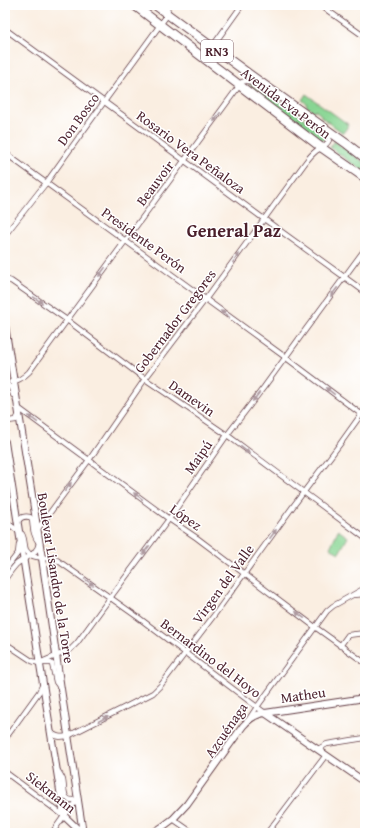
<svg xmlns="http://www.w3.org/2000/svg" width="370" height="838" font-family="'Gentium Book Plus',serif">
	<rect width="100%" height="100%" fill="#fff"/>
	<filter id="ink" filterUnits="userSpaceOnUse"><feTurbulence type="fractalNoise" baseFrequency=".025" numOctaves="2"/><feDisplacementMap in="SourceGraphic" scale="8" xChannelSelector="R" yChannelSelector="G"/><feConvolveMatrix kernelMatrix="1 2 1 2 8 2 1 2 1" color-interpolation-filters="sRGB"/></filter>
	<filter id="wash" filterUnits="userSpaceOnUse"><feTurbulence type="fractalNoise" baseFrequency=".012" numOctaves="4" result="noise"/><feDisplacementMap in="SourceGraphic" scale="16" xChannelSelector="R" yChannelSelector="G"/><feGaussianBlur stdDeviation="0.9" result="paint"/><feColorMatrix in="noise" values="0 0 0 0 0 0 0 0 0 0 0 0 0 0 0 0 0 1.4 0 .05"/><feComposite in="paint" operator="in"/></filter>
	<g filter="url(#wash)">
		<rect width="100%" height="100%" fill="#faeee1"/>
		<!-- green -->
		<g fill="#88d593" stroke="#697a5f">
			<path d="M 247,83 L 250,83 L 261,92 L 275,98 L 323,132 C 325,135 326,137 324,140 L 319,139 L 272,104 Z"/>
			<path d="M 306,94 L 349,125 L 343,133 L 321,117 L 321,115 L 315,110 L 313,111 L 306,106 L 307,104 L 302,100 Z"/>
			<path d="M 334,141 L 365,163 L 365,173 L 330,147 Z"/>
			<path d="M 338,530 L 348,537 L 339,553 L 330,548 Z"/>
		</g>
	</g>
	<g filter="url(#ink)">
		<g fill="none" stroke-linecap="round" stroke-linejoin="round">
			<!-- minor casing -->
			<g stroke="#643e46" stroke-width="6">
				<g id="minor">
					<path d="M 320,5 L 365,37"/>
					<path d="M 5,10 L 9,5"/>
					<path d="M 5,29 L 264,219 L 365,292"/>
					<path d="M 212,47 L 242,5"/>
					<path d="M 5,153 L 285,357 L 365,417"/>
					<path d="M 5,235 L 46,183 L 104,102 L 168,14 L 167,5"/>
					<path d="M 5,279 L 11,281 L 67,320 L 145,379 L 227,435 L 365,538"/>
					<path d="M 11,382 C 19,381 24,377 29,372 L 242,82 C 251,78 256,86 263,90 C 266,92 270,93 273,94"/>
					<path d="M 5,383 L 11,388 L 13,395"/>
					<path d="M 17,407 L 169,519 L 197,538 L 315,627 L 365,663"/>
					<path d="M 5,417 L 8,421 L 16,420 L 19,414"/>
					<path d="M 5,521 L 22,534 C 25,539 24,545 26,550 C 31,558 39,557 47,558 C 50,558 54,559 57,560 L 139,618 L 265,713"/>
					<path d="M 37,530 L 89,460 L 145,379 L 205,300 L 305,163 C 308,159 312,154 316,151 C 323,146 333,143 328,132"/>
					<path d="M 5,570 L 18,553 L 19,544"/>
					<path d="M 5,579 C 9,574 13,567 18,563 C 26,557 37,555 39,543 C 33,535 33,529 32,519 L 30,517 C 25,516 20,517 18,522"/>
					<path d="M 354,595 L 365,594"/>
					<path d="M 5,643 L 32,661 L 39,663 L 51,663 L 52,664 L 56,682 L 61,689"/>
					<path d="M 340,646 L 348,635 L 365,633"/>
					<path d="M 39,663 L 70,650 L 77,643 L 110,598 L 169,519 L 227,435 L 264,387 L 306,329 L 365,249"/>
					<path d="M 249,719 L 257,707 L 327,611 L 333,606 L 365,588"/>
					<path d="M 51,732 C 56,738 61,737 68,736 L 153,693 L 161,685 L 215,614 L 294,505 L 340,444 L 365,409"/>
					<path d="M 5,739 L 39,692 L 43,684"/>
					<path d="M 318,749 L 327,744 L 365,738"/>
					<path d="M 58,771 C 60,774 62,777 63,780 C 65,790 62,804 78,799"/>
					<path d="M 5,772 L 64,816"/>
					<path d="M 173,819 L 193,833"/>
					<path d="M 52,833 L 64,816 L 78,799"/>
					<path d="M 267,833 L 326,755"/>
				</g>
			</g>
			<!-- tertiary casing -->
			<g stroke="#643e46" stroke-width="8">
				<g id="tertiary">
					<path d="M 5,326 L 42,558 L 61,689 L 83,833"/>
					<path d="M 5,442 L 41,671 L 64,816 L 82,833"/>
					<path d="M 265,713 L 365,782"/>
					<path d="M 153,833 L 165,825 L 173,819 L 187,804 L 243,726 C 249,719 256,714 265,713 L 365,698"/>
				</g>
			</g>
			<!-- trunk casing -->
			<g stroke="#643e46" stroke-width="10">
				<g id="trunk">
					<path d="M 134,5 L 322,148 L 365,178"/>
					<path d="M 155,5 L 249,74 L 347,144 L 365,158"/>
				</g>
			</g>
			<!-- minor -->
			<use href="#minor" stroke="#fff" stroke-width="4.5"/>
			<!-- tertiary -->
			<use href="#tertiary" stroke="#fff" stroke-width="6"/>
			<!-- trunk -->
			<use href="#trunk" stroke="#fff" stroke-width="8"/>
		</g>
		<!-- one-way arrows -->
		<defs><path id="oneway-solid" d="M-6-.8H1V-3.2L6.5 0L1 3.2V.8H-6Z"/></defs>
		<g fill="#ae9aa0">
			<use href="#oneway-solid" transform="translate(217 117) rotate(126)"/>
			<use href="#oneway-solid" transform="translate(236 258) rotate(-54)"/>
			<use href="#oneway-solid" transform="translate(102 272) rotate(126)"/>
			<use href="#oneway-solid" transform="translate(334 292) rotate(127)"/>
			<use href="#oneway-solid" transform="translate(38 300) rotate(35)"/>
			<use href="#oneway-solid" transform="translate(225 314) rotate(-144)"/>
			<use href="#oneway-solid" transform="translate(330 391) rotate(-143)"/>
			<use href="#oneway-solid" transform="translate(256 397) rotate(128)"/>
			<use href="#oneway-solid" transform="translate(33 419) rotate(-144)"/>
			<use href="#oneway-solid" transform="translate(245 450) rotate(38)"/>
			<use href="#oneway-solid" transform="translate(68 487) rotate(-54)"/>
			<use href="#oneway-solid" transform="translate(138 496) rotate(-144)"/>
			<use href="#oneway-solid" transform="translate(273 534) rotate(-54)"/>
			<use href="#oneway-solid" transform="translate(146 550) rotate(127)"/>
			<use href="#oneway-solid" transform="translate(89 582) rotate(35)"/>
			<use href="#oneway-solid" transform="translate(300 615) rotate(-143)"/>
			<use href="#oneway-solid" transform="translate(103 719) rotate(-27)"/>
		</g>
	</g>
	<g text-anchor="middle" dominant-baseline="central" stroke-width="3" stroke-linejoin="round" paint-order="stroke">
		<!-- shield labels -->
		<rect fill="#fff" stroke="#80626b" stroke-width="1" x="201" y="40" width="32" height="22" rx="3"/>
		<g font-size="13" font-weight="bold" fill="#4a1f2b">
			<text x="217" y="51">RN3</text>
		</g>
		<!-- street labels -->
		<g font-size="14" fill="#4a1f2b" stroke="#fff">
			<text transform="translate(286 103) rotate(37)">Avenida Eva Perón</text>
			<text transform="translate(78 119) rotate(-54)">Don Bosco</text>
			<text transform="translate(191 152) rotate(36)">Rosario Vera Peñaloza</text>
			<text transform="translate(155 183) rotate(-53)">Beauvoir</text>
			<text transform="translate(144 240) rotate(36)">Presidente Perón</text>
			<text transform="translate(175 321) rotate(-53)">Gobernador Gregores</text>
			<text transform="translate(192 398) rotate(35)">Damevin</text>
			<text transform="translate(198 457) rotate(-55)">Maipú</text>
			<text transform="translate(186 517) rotate(35)">López</text>
			<text transform="translate(56 578) rotate(81)">Boulevar Lisandro de la Torre</text>
			<text transform="translate(223 584) rotate(-54)">Virgen del Valle</text>
			<text transform="translate(211 658) rotate(37)">Bernardino del Hoyo</text>
			<text transform="translate(303 695) rotate(-8)">Matheu</text>
			<text transform="translate(226 730) rotate(-55)">Azcuénaga</text>
			<text transform="translate(51 792) rotate(38)">Siekmann</text>
		</g>
		<!-- district labels -->
		<g font-size="18" font-weight="bold" fill="#4a1f2b" stroke="#fff">
			<text x="234" y="230">General Paz</text>
		</g>
	</g>
	<!-- margin -->
	<rect width="370" height="838" fill="none" stroke="#fff" stroke-width="20"/>
</svg>
